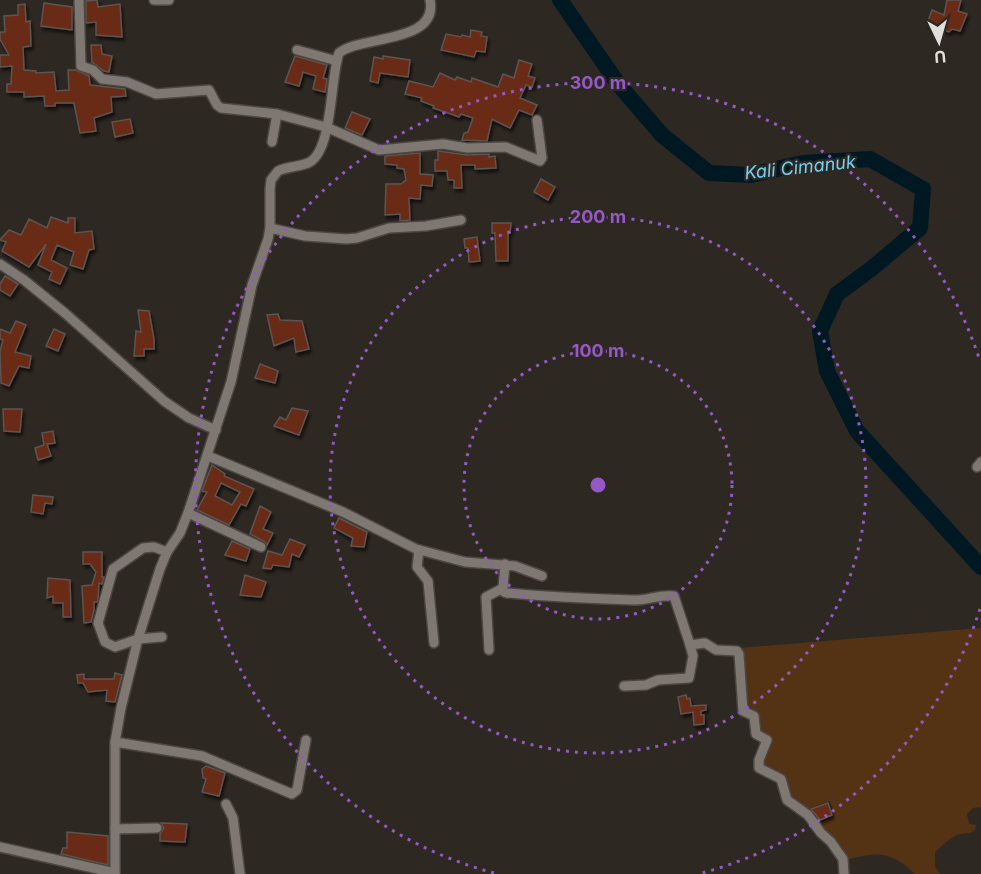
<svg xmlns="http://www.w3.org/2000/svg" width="981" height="874" font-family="Inter,sans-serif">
	<defs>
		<filter id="shadow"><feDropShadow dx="2" dy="3.5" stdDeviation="1.5" flood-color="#0009"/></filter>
	</defs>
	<rect width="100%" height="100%" fill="#2e2823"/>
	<!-- green -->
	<path fill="#543315" d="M 981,628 L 981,807 L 973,808 L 967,814 L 969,824 L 976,825 L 975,830 C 970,834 967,833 961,834 C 951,836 942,846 935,852 L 935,867 L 940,874 L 915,874 C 890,850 877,852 846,860 L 819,823 L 834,816 L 830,801 L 807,809 L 789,797 L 784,777 L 762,766 L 771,738 L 759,732 L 746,709 L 740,648 Z"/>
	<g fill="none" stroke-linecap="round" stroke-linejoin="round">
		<!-- river -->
		<path stroke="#001822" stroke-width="16" d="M 560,0 L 619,85 L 662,135 L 709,173 L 751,175 L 803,163 L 870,159 L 923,189 L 920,228 L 871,269 L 837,294 L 820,331 L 827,371 L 857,431 L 981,567"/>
	</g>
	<!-- building -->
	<g fill="#692a12" stroke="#5d5451" stroke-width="1.5" fill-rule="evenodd" filter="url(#shadow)">
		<path d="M 97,0 L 98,7 L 120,4 L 122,37 L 96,35 L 96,22 L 86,23 L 86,1 Z"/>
		<path d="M 947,0 L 961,0 L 958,11 L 967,14 L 960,31 L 952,29 L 949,32 L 927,24 L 932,10 L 944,15 Z"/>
		<path d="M 44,3 L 72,7 L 72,30 L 41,26 Z"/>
		<path d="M 25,4 L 26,22 L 30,21 L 31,46 L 23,47 L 24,70 L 36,71 L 36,73 L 54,72 L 56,91 L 69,90 L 68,70 L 76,70 L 89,76 L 90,85 L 125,89 L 126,96 L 111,97 L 112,112 L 94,118 L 96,131 L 80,133 L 74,103 L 55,103 L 55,106 L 45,106 L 44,96 L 24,97 L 24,92 L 7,92 L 7,84 L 11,84 L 12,66 L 0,67 L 0,55 L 9,55 L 0,39 L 0,32 L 5,32 L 4,16 L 18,15 L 18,5 Z"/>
		<path d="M 471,30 L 482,32 L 481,36 L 487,37 L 485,52 L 476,51 L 474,57 L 441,50 L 446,34 L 461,37 L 462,35 L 470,37 Z"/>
		<path d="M 91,45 L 101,45 L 102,54 L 112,56 L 109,72 L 104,71 L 92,62 Z"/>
		<path d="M 295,56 L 327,65 L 323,78 L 327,79 L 325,92 L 313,89 L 316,76 L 303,72 L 299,86 L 285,82 Z"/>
		<path d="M 383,56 L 410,60 L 408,77 L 380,73 L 378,83 L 370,81 L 374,57 L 383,59 Z"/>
		<path d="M 519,60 L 532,64 L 528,76 L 535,78 L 532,87 L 526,85 L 520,98 L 537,105 L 532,115 L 519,110 L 510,128 L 492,119 L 487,141 L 462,140 L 464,133 L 468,132 L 473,118 L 461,114 L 459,117 L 451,114 L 433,108 L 434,106 L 421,101 L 422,98 L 405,94 L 409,81 L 433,87 L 440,73 L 455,80 L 457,77 L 471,82 L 472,78 L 498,87 L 503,74 L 514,78 Z"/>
		<path d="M 352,112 L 370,119 L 362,135 L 345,128 Z"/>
		<path d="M 130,119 L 133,133 L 115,137 L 112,122 Z"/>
		<path d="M 438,151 L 467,155 L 489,154 L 489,157 L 495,156 L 496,168 L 475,169 L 475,165 L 461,165 L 462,188 L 454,188 L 454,180 L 448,180 L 447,171 L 435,171 L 435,160 L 438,160 Z"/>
		<path d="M 420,153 L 420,174 L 433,175 L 432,186 L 421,185 L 420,199 L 409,198 L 410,220 L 400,221 L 400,214 L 385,215 L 386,184 L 401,184 L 406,180 L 404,169 L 397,168 L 397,165 L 385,164 L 385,156 Z"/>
		<path d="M 541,179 L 555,187 L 548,200 L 534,192 Z"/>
		<path d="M 51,217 L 68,223 L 68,218 L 75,218 L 75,233 L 92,231 L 94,249 L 89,250 L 83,269 L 70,265 L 74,252 L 57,245 L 51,260 L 67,268 L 60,284 L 49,279 L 52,272 L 38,265 L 46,244 L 29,267 L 2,251 L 6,242 L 0,240 L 9,230 L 21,235 L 29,219 L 47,228 Z"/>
		<path d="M 492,223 L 511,223 L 510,233 L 508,233 L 508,261 L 496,261 L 495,233 L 492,233 Z"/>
		<path d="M 477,237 L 480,261 L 469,262 L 468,248 L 465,248 L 464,239 Z"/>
		<path d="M 5,276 L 18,284 L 10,296 L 0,290 L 0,284 Z"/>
		<path d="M 138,310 L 149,311 L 154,339 L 154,349 L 144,349 L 144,356 L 134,356 L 136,331 L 141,332 Z"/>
		<path d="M 278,314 L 280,320 L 302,321 L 309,349 L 296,352 L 294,338 L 274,346 L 267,315 Z"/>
		<path d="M 16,321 L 26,325 L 15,352 L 31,356 L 29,368 L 19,366 L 9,386 L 1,383 L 0,351 L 3,340 L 0,339 L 0,329 L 10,333 Z"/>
		<path d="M 54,329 L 65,334 L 58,351 L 46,346 Z"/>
		<path d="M 260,364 L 278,371 L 275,383 L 255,378 Z"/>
		<path d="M 292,408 L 308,411 L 299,435 L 274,426 L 280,417 L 286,420 Z"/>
		<path d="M 3,409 L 22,409 L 20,432 L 4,431 Z"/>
		<path d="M 53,431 L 55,443 L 47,444 L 51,456 L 38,460 L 35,448 L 44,445 L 42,433 Z"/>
		<path d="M 212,465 L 225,474 L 224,476 L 254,489 L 246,506 L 241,504 L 229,525 L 197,510 L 207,492 L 202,491 ZM 221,483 L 240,492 L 232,505 L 215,496 Z"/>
		<path d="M 33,495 L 53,497 L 52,504 L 45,503 L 43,514 L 31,512 Z"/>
		<path d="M 260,506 L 271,512 L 263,529 L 273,533 L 267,545 L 264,541 L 250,534 Z"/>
		<path d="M 339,518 L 367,532 L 364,547 L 351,546 L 353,538 L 334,528 Z"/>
		<path d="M 290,539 L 305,545 L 299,557 L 292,554 L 289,567 L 273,565 L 271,569 L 263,568 L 268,551 L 282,555 Z"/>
		<path d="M 232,541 L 250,549 L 246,561 L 225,555 Z"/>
		<path d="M 83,552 L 102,552 L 102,577 L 104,577 L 102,584 L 99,583 L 98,599 L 97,602 L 94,602 L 94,610 L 91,622 L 84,623 L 82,586 L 92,585 L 96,572 L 90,564 L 83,564 Z"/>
		<path d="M 245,575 L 266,582 L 261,597 L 240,595 Z"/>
		<path d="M 48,578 L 70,580 L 71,617 L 63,617 L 63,603 L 53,603 L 53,596 L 47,598 Z"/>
		<path d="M 115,673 L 122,675 L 115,702 L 106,701 L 107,690 L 88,692 L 83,683 L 78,683 L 77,675 L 84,674 L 84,679 L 114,679 Z"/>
		<path d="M 686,695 L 687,699 L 690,698 L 691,706 L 706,705 L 706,710 L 701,711 L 701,715 L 704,715 L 704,724 L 694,725 L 693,712 L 681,714 L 678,697 Z"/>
		<path d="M 206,766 L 225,773 L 219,796 L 202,792 L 206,779 L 203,778 L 202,769 Z"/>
		<path d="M 828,803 L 832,815 L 820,820 L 811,809 Z"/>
		<path d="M 161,823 L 187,824 L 185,842 L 160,841 L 160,834 L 164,828 Z"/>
		<path d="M 67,832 L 108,836 L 108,865 L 61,854 L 63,848 L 67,848 Z"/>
	</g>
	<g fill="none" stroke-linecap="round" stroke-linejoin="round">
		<!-- street casing -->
		<g stroke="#4b4642" stroke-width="12">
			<g id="street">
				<path d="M 79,0 L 81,66 L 93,70 L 102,79 L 127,82 L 156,94 L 209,90 L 217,105 L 221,108 L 277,114 L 326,127 L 379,150 L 443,144 L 467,148 L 506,147 L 540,161 L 542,158 L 537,120"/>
				<path d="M 154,0 L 169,0"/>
				<path d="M 297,50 L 337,61"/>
				<path d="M 272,142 L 277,114"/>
				<path d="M 270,228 L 305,236 L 346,239 L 357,238 L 389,228 L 426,226 L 461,220"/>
				<path d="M 0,264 L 24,280 L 66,314 L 164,401 L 189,418 L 216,430"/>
				<path d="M 208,456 L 343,512 L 416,549 L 465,562 L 515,566 L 542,576"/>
				<path d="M 977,467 L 981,462"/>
				<path d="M 188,513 L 261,547"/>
				<path d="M 419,550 L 417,567 L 428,581 L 434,643"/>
				<path d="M 505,564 L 503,588 L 504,592 L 507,593 C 549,597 591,599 633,600 C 647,601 659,594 674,596 L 690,645 L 705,643 L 716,650 L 737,651 L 739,654 L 743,711 L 754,716 L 756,734 L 767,740 L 759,760 L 759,768 L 781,779 L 787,800 L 808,815 L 821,833 L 831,842 L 843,859 L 844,874"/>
				<path d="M 162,637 L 138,639 L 115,647 L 105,642 L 98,623 L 113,569 L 143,548 L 154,547 L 167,552"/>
				<path d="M 489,650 L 486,597 L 503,588"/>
				<path d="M 624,686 L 646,685 L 658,680 L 689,678 L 693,656 L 690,645"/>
				<path d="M 115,742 L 202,756 L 292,794 L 297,790 L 306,740"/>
				<path d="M 226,804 L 233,818 L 240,874"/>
				<path d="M 115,829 L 157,828"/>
				<path d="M 0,847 L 115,873"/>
				<path d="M 115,874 L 115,742 L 121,708 L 138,639 L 160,569 L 167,552 L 180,533 L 188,513 L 231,382 L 252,285 L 268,239 L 270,228 L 270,189 L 271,180 L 278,171 C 288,166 301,167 310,162 C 333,148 330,78 339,53 C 361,35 439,44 430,0"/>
			</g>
		</g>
		<!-- street -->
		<use href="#street" stroke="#7f7872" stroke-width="9"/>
	</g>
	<!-- distance rings -->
	<g fill="none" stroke="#9558c6" stroke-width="3" stroke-dasharray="3 6">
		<circle cx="598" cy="485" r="134"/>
		<circle cx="598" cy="485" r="268"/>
		<path d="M980 609A402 402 0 0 1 702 873M494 873A402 402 0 1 1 980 361"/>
	</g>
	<g text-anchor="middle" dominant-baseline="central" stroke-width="4.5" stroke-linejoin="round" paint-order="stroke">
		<!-- water labels -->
		<g font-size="18" font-style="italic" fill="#75d0f6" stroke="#2e2823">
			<text transform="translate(800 167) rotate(-6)">Kali Cimanuk</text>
		</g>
	</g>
	<circle cx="598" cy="485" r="9" fill="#9558c6" stroke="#2e2823" stroke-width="3"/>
	<g font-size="18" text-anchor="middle" font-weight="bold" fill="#9558c6" stroke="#2e2823" stroke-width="4.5" stroke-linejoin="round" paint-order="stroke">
		<text x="598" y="89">300 m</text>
		<text x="598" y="223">200 m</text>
		<text x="598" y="357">100 m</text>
	</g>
	<!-- north arrow -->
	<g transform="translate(939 42) rotate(175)" stroke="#2e2823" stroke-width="4.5" paint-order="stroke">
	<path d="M0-4.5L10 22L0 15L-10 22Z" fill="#e2dedb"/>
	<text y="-9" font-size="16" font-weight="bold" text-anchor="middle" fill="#e2dedb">U</text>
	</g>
</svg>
